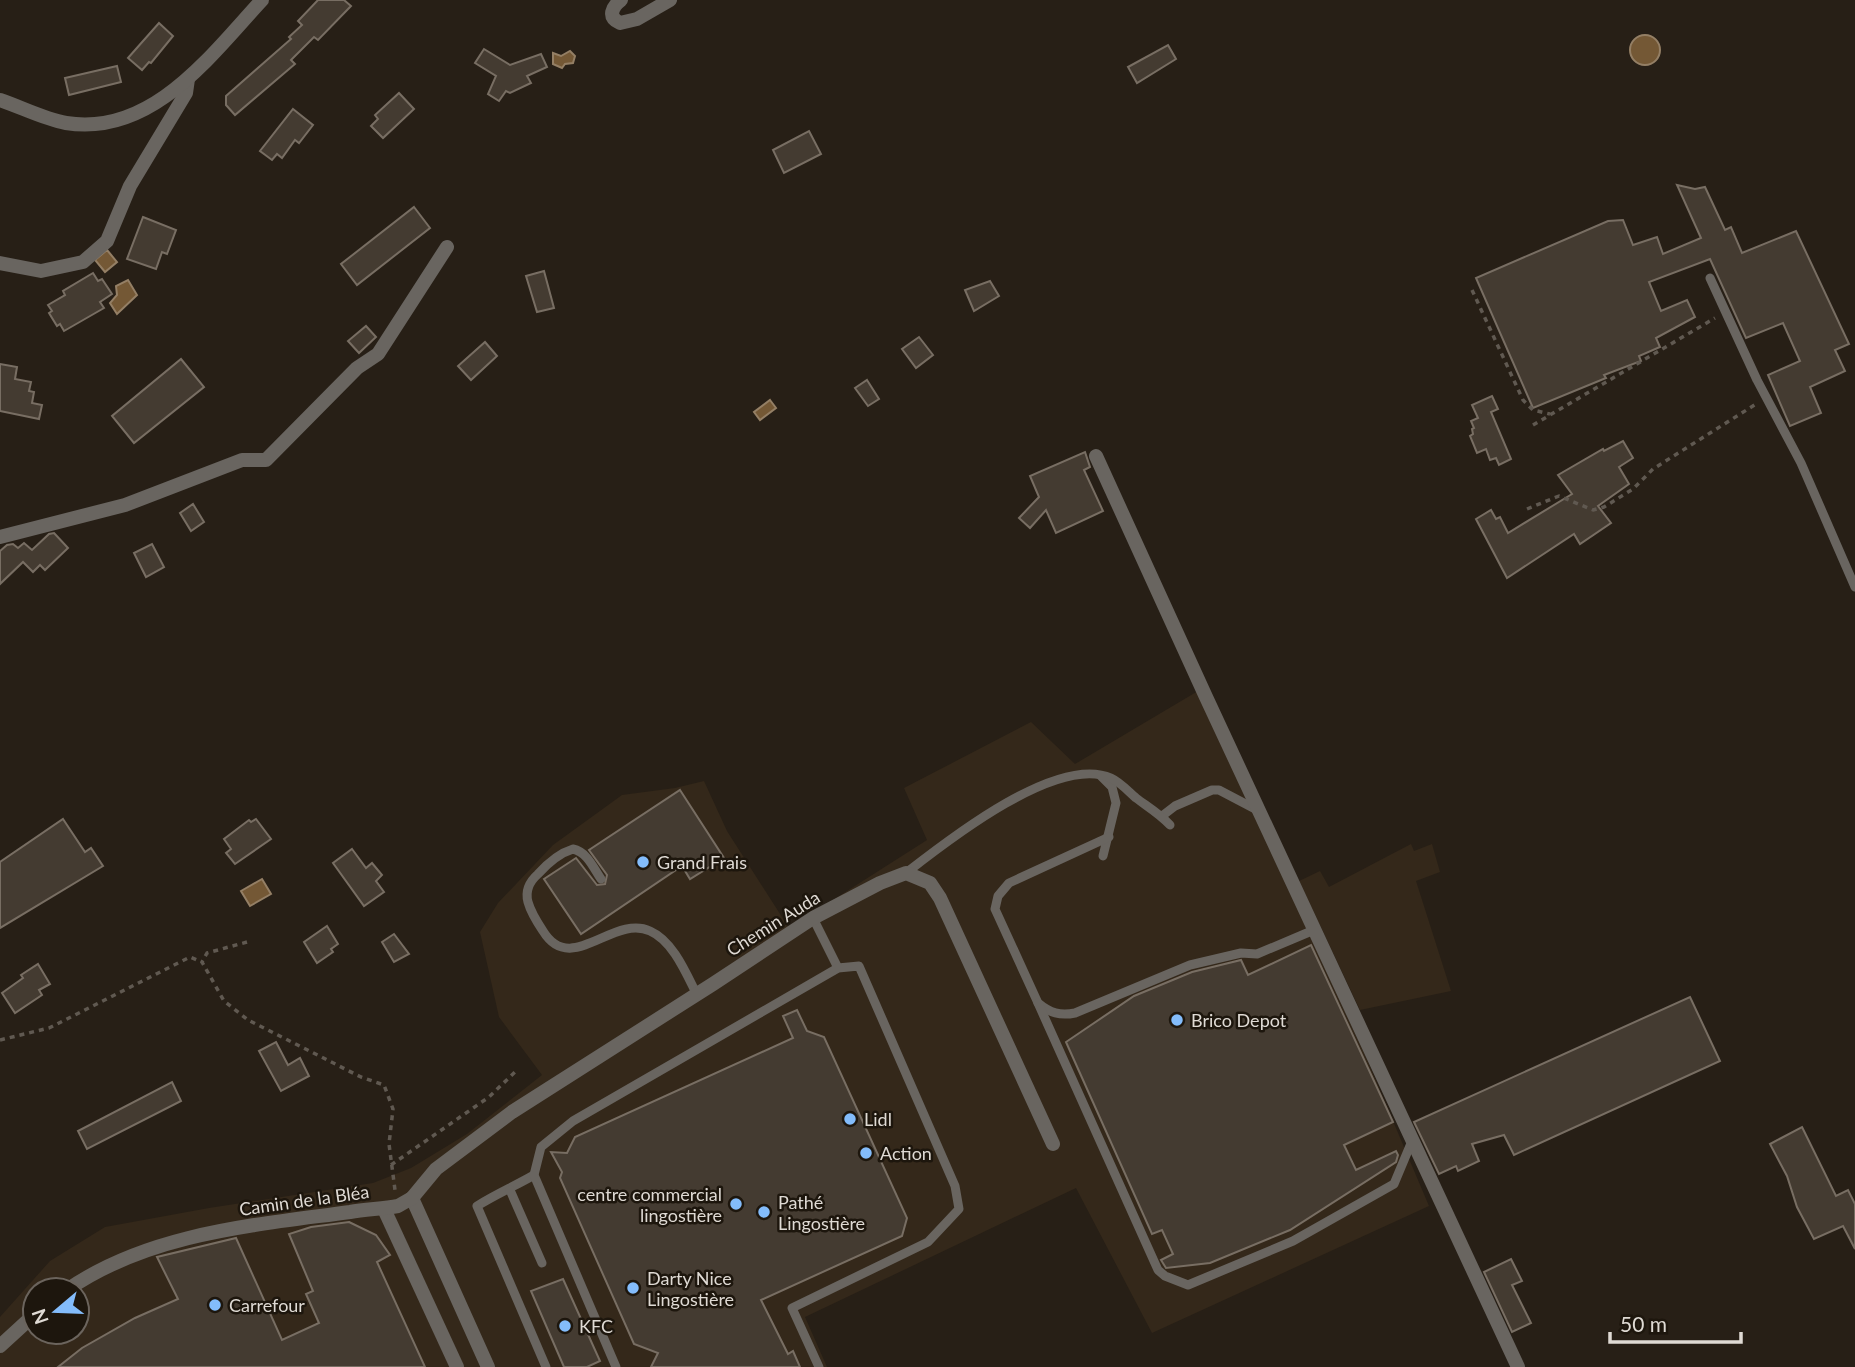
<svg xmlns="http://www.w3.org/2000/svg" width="1855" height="1367" font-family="Lato,sans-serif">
	<rect width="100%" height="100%" fill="#271f16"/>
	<!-- built -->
	<g fill="#34281a" fill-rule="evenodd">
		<path d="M 1198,691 L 1365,1055 L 1429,1206 L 1152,1333 L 1076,1188 L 805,1317 L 827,1367 L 0,1367 L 0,1317 L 50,1261 L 105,1227 L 209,1208 L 373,1183 L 411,1168 L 467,1134 L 542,1075 L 499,1017 L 480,932 L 498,903 L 553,845 L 622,795 L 675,788 L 704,781 L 727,831 L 789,928 L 927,840 L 904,788 L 1031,722 L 1075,764 ZM 35,1290 L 77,1290 L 77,1332 L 35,1332 Z"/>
		<path d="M 1411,844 L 1414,851 L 1432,844 L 1440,872 L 1416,881 L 1451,991 L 1360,1010 L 1299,881 L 1320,871 L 1329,887 Z"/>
	</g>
	<!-- water -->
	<g fill="#745835" stroke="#947f65" stroke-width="2">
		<circle cx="1645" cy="50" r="15"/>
		<path d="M 570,51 L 575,56 L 573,63 L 565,64 L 562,68 L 553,64 L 553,53 L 561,56 Z"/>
		<path d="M 107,250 L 117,262 L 105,272 L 95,260 Z"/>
		<path d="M 128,280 L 137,295 L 117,314 L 110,303 L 117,295 L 116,286 Z"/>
		<path d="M 770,400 L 776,408 L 760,420 L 754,412 Z"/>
		<path d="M 262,879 L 271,894 L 250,906 L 241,891 Z"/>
	</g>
	<!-- building -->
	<g fill="#443b31" stroke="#786e63" stroke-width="2">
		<path d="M 318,0 L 344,0 L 351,6 L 318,40 L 314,37 L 291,60 L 295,64 L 235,115 L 226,105 L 226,96 L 291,39 L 289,37 L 302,25 L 298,21 Z"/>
		<path d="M 159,23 L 173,36 L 151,63 L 149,62 L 142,70 L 128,58 Z"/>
		<path d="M 1168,45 L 1176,59 L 1137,83 L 1128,67 Z"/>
		<path d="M 484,49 L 510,65 L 541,54 L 547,67 L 527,76 L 531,83 L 510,93 L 506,91 L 499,101 L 488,94 L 496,76 L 475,63 Z"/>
		<path d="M 117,66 L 121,82 L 69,95 L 65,78 Z"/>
		<path d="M 399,93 L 414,109 L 383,138 L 371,126 L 378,119 L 375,115 Z"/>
		<path d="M 293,109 L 313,125 L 299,143 L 295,140 L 282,158 L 277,154 L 272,160 L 260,151 Z"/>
		<path d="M 809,131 L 821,154 L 784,173 L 773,150 Z"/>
		<path d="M 1677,185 L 1695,189 L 1705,187 L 1725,230 L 1731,227 L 1742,253 L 1796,231 L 1849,344 L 1835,350 L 1845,371 L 1810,387 L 1821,413 L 1790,426 L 1768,375 L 1800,361 L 1783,323 L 1746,338 L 1710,259 L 1649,282 L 1661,311 L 1687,300 L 1695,317 L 1656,338 L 1660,347 L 1639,356 L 1641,361 L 1604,375 L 1606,378 L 1533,408 L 1476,278 L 1608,221 L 1623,220 L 1633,245 L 1657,237 L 1663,254 L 1701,238 Z"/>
		<path d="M 414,207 L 430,228 L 357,285 L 341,264 Z"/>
		<path d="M 143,217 L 176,230 L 167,254 L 162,252 L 156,269 L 127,259 Z"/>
		<path d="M 544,271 L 554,308 L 537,312 L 526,276 Z"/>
		<path d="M 93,273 L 98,281 L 102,279 L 112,294 L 100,302 L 104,308 L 64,331 L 60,324 L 57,326 L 49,313 L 52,311 L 48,305 L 65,295 L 63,291 Z"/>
		<path d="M 990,281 L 999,296 L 974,311 L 965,290 Z"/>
		<path d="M 366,326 L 376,337 L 359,353 L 348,341 Z"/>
		<path d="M 919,337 L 933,355 L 916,368 L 902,349 Z"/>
		<path d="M 485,342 L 497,356 L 471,380 L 458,366 Z"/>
		<path d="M 181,359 L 204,387 L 134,443 L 112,416 Z"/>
		<path d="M 0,364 L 17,367 L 15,379 L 31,382 L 29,391 L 34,392 L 32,403 L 42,405 L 39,419 L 0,411 Z"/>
		<path d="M 867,380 L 879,399 L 868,406 L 855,388 Z"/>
		<path d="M 1492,396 L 1498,409 L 1491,412 L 1511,459 L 1499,465 L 1496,458 L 1490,460 L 1486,449 L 1477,453 L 1470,436 L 1473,434 L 1472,429 L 1474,428 L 1471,421 L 1478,418 L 1472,405 Z"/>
		<path d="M 1623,441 L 1633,458 L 1619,467 L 1629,484 L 1598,506 L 1611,523 L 1580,544 L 1574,534 L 1507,578 L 1476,519 L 1491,510 L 1496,519 L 1500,517 L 1508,533 L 1572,494 L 1558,475 L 1603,449 L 1604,451 Z"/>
		<path d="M 1085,452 L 1090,467 L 1084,470 L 1103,511 L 1056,533 L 1046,510 L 1030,528 L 1019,518 L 1039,497 L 1030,476 Z"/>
		<path d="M 193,504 L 204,522 L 191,531 L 180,513 Z"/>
		<path d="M 54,533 L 68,548 L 45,570 L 40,565 L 33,572 L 23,562 L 0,584 L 0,551 L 7,545 L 13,544 L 18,548 L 24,543 L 32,550 L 49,534 Z"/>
		<path d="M 152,544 L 164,567 L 146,577 L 134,553 Z"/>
		<path d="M 680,790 L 724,858 L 690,879 L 682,866 L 581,934 L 544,879 L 576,858 L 597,885 L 605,884 L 607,875 L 589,850 Z"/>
		<path d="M 63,819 L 85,852 L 91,848 L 103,866 L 0,928 L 0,862 Z"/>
		<path d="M 256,819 L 271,839 L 235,864 L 226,853 L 231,849 L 224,839 L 249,820 L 251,822 Z"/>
		<path d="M 352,849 L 366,868 L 372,863 L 382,875 L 376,881 L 384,892 L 364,906 L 333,863 Z"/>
		<path d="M 327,926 L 338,944 L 331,949 L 333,952 L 317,963 L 304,942 Z"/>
		<path d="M 394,934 L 409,954 L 394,962 L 382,942 Z"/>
		<path d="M 1311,945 L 1393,1122 L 1344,1145 L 1356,1170 L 1396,1151 L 1398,1155 L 1396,1162 L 1290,1230 L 1210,1263 L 1166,1268 L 1161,1260 L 1173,1254 L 1162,1230 L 1152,1234 L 1066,1042 L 1134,996 L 1192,972 L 1241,960 L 1248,975 Z"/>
		<path d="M 38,964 L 50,984 L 39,990 L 42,995 L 15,1013 L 2,993 L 23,978 L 21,975 Z"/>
		<path d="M 1690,997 L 1720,1061 L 1514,1155 L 1504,1135 L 1472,1144 L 1479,1161 L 1458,1171 L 1456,1166 L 1439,1174 L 1414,1122 Z"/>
		<path d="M 797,1010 L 807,1031 L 824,1037 L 907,1218 L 902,1236 L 761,1300 L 788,1354 L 793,1351 L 800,1367 L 651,1367 L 658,1353 L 634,1344 L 560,1178 L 562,1172 L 551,1152 L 567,1153 L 575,1137 L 793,1038 L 783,1016 Z"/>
		<path d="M 276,1042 L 288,1065 L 300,1058 L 309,1076 L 281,1091 L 259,1051 Z"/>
		<path d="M 172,1082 L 181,1101 L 87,1149 L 78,1131 Z"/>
		<path d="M 1802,1127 L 1836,1196 L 1848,1190 L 1855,1204 L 1855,1249 L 1843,1226 L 1814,1239 L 1797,1207 L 1787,1176 L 1770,1144 Z"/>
		<path d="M 349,1222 L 376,1235 L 390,1255 L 377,1262 L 425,1367 L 58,1367 L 82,1348 L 135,1318 L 178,1299 L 157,1257 L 236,1238 L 282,1340 L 319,1323 L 306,1294 L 313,1291 L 289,1234 L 311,1227 Z"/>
		<path d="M 1511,1259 L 1522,1281 L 1512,1285 L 1531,1323 L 1512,1332 L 1484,1272 Z"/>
		<path d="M 563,1279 L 600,1361 L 587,1367 L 564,1367 L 531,1291 Z"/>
	</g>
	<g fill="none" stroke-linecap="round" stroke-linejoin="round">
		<!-- path -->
		<g stroke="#605951" stroke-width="3.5" stroke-dasharray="5 5" stroke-linecap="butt">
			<path d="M 1472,290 L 1523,400 L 1533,410 L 1550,414"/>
			<path d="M 1533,425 L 1715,318"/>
			<path d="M 1527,509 L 1559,496 L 1593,510 L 1604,507 L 1633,489 L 1653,469 L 1756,404"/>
			<path d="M 247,942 L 207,953 L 202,962 L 224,1001 L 248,1020 L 361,1077 L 384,1085 L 393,1109 L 389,1144 L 395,1190"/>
			<path d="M 0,1040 L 49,1028 L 190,957 L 202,962"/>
			<path d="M 391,1165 L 489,1097 L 516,1071"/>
		</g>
		<!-- service -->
		<g stroke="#696560" stroke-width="9">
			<path d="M 1710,278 L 1757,380 L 1801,463 L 1855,587"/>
			<path d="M 1101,776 L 1112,787 L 1116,803 L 1103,856"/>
			<path d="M 1162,816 L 1175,806 L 1212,790 L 1219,790 L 1259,811"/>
			<path d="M 1109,837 L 1009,883 L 998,896 L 995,909 L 1038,1003 C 1050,1013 1060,1016 1075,1013 L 1190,965 L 1241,953 L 1257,954 L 1314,930"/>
			<path d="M 906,873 C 947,841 1057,754 1111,778 C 1120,782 1128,791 1136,798 C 1148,807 1160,814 1170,825"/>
			<path d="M 601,879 C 593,867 587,852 573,849 C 560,853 547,864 538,874 C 529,882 525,891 528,902 C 531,913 537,922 543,931 C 571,977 613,914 650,931 C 673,941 686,973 697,995"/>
			<path d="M 813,918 L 838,968"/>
			<path d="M 1038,1003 L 1158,1270 L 1165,1276 L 1188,1285 L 1293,1241 L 1394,1184 L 1412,1141"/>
			<path d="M 534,1175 C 515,1186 496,1194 477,1206 L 546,1367"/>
			<path d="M 510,1190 L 542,1263"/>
			<path d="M 616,1367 L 534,1175 L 541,1147 L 573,1121 L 838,968 L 859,966 L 955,1186 L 959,1209 L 928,1242 L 792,1308 L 819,1367"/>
		</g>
		<!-- minor -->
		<g stroke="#696560" stroke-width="14">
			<path d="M 0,263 L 41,271 L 83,262 L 107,241 L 130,186 L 186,93 L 188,79"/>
			<path d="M 1096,456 L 1206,697 L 1518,1367"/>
			<path d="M 0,537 L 125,505 L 242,460 L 266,460 L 357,368 L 378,354 L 447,247"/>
			<path d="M 412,1198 L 488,1367"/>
			<path d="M 384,1209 L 457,1367"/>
			<path d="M 67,1290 C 149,1233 255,1225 350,1212 C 366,1209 382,1209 398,1206 L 412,1198 L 436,1169 L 512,1112 L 713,984 L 813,918 L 880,883 L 906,873 L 930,883 L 940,898 L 1053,1144"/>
			<path d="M 0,1346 L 35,1314"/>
		</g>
		<!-- tertiary -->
		<g stroke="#696560" stroke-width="14">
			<path d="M 621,0 C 612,7 607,17 620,23 L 637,19 L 670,0"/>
			<path d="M 0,100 C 21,107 44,119 66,123 C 152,137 211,55 262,0"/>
		</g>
	</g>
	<!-- markers -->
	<g fill="#83bcfb" stroke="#1d160d" stroke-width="2.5">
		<circle cx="643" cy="862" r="7"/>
		<circle cx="1177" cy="1020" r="7"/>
		<circle cx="850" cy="1119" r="7"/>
		<circle cx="866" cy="1153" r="7"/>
		<circle cx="736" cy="1204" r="7"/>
		<circle cx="764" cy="1212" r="7"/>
		<circle cx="633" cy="1288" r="7"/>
		<circle cx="215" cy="1305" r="7"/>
		<circle cx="565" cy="1326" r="7"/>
	</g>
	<g text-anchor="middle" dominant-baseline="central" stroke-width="5" stroke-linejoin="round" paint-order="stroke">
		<!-- poi labels -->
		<g font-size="18" fill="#dfdad4" stroke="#1d160d" text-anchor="start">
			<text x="657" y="862">Grand Frais</text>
			<text x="1191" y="1020">Brico Depot</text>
			<text x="864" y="1119">Lidl</text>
			<text x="880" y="1153">Action</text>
			<text x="722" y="1194" text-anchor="end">centre commercial<tspan x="722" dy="21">lingostière</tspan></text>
			<text x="778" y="1202">Pathé<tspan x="778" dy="21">Lingostière</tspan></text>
			<text x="647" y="1278">Darty Nice<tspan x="647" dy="21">Lingostière</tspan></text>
			<text x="229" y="1305">Carrefour</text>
			<text x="579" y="1326">KFC</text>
		</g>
		<!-- street labels -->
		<g font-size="18" fill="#dfdad4" stroke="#1d160d">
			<text transform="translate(773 923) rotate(-32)">Chemin Auda</text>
			<text transform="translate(304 1200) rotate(-8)">Camin de la Bléa</text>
		</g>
	</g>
	<!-- north arrow -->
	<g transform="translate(56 1311) rotate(251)"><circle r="33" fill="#1d160d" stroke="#6b645d" stroke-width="2"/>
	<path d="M0-5L12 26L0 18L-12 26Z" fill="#83bcfb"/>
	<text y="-10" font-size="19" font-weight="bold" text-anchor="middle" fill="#dfdad4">N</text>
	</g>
	<!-- scale -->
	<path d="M1610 1332v10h131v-10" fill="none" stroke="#dfdad4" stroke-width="3.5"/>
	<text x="1620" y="1332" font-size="21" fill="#dfdad4" stroke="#1d160d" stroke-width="5" paint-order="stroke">50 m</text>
</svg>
